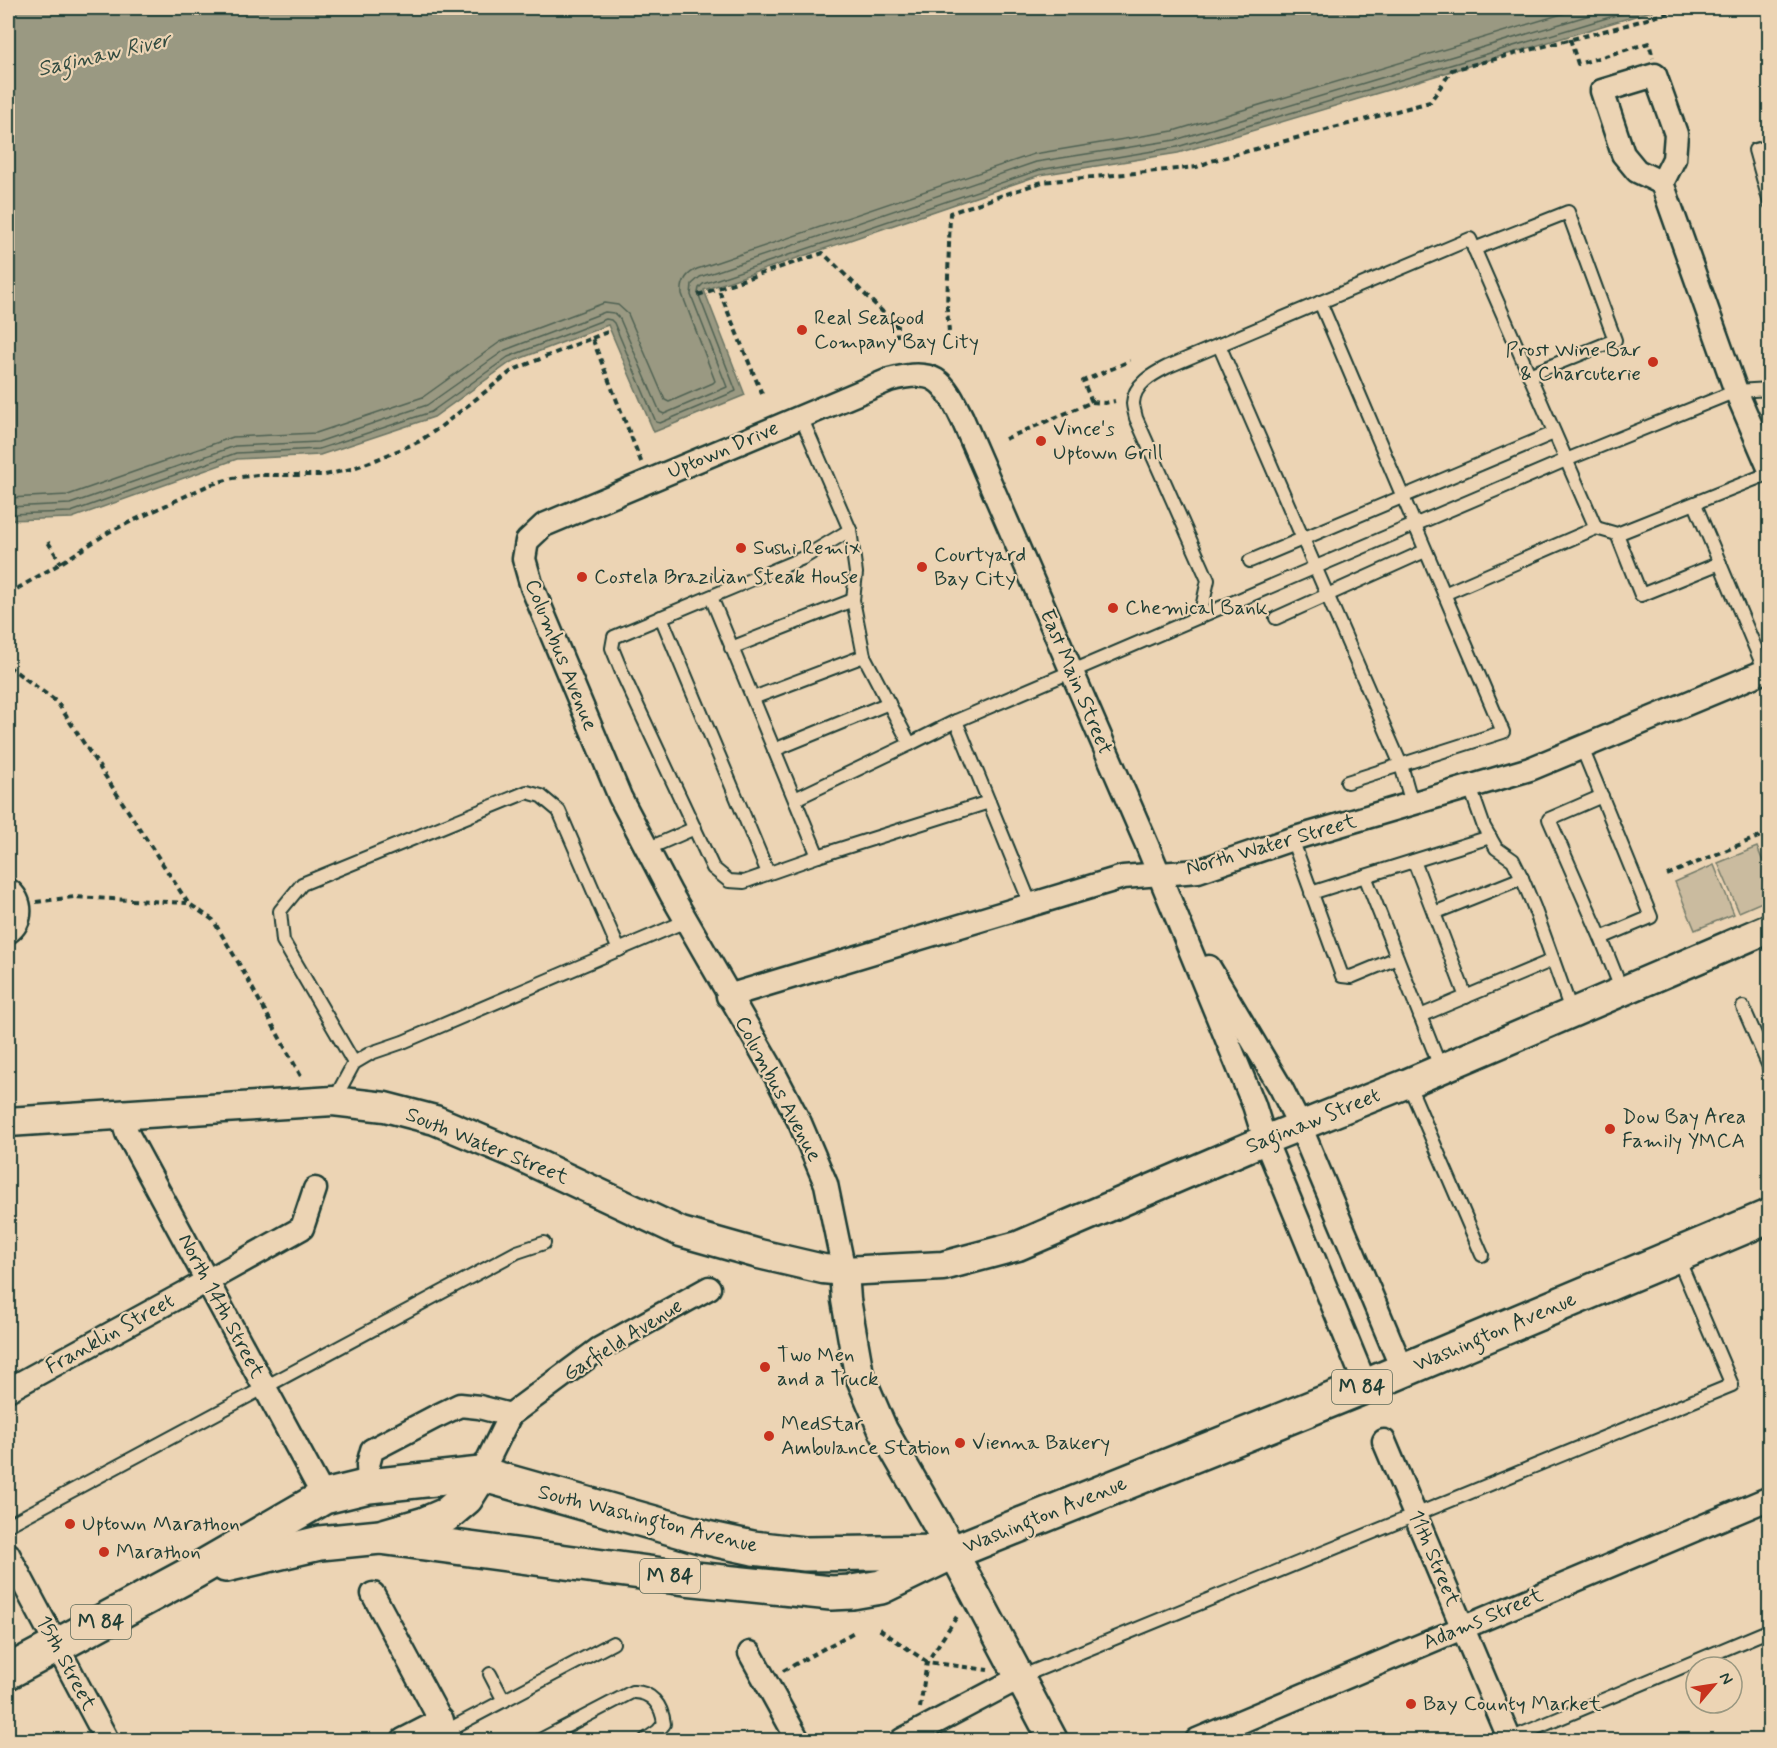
<svg xmlns="http://www.w3.org/2000/svg" width="1777" height="1748" font-family="Mynerve,sans-serif">
	<rect width="100%" height="100%" fill="#ecd4b4"/>
	<filter id="ink" filterUnits="userSpaceOnUse"><feTurbulence type="fractalNoise" baseFrequency=".0167" numOctaves="2"/><feDisplacementMap in="SourceGraphic" scale="12" xChannelSelector="R" yChannelSelector="G"/><feConvolveMatrix kernelMatrix="1 2 1 2 8 2 1 2 1" color-interpolation-filters="sRGB"/></filter>
	<g filter="url(#ink)">
		<!-- green -->
		<g fill="#cabb9f" stroke="#747c6a" stroke-width="1.5">
			<path d="M 1757,847 L 1769,876 L 1769,899 L 1739,912 L 1718,863 Z"/>
			<path d="M 1714,865 L 1734,914 L 1695,930 L 1675,882 Z"/>
		</g>
		<!-- water -->
		<path fill="#9a9982" stroke="#697463" stroke-width="1.5" d="M 8,8 L 1662,8 L 1178,153 L 1040,175 L 704,290 L 745,395 L 654,432 L 608,325 L 511,362 L 434,417 L 320,455 L 237,459 L 72,518 L 8,520 Z"/>
		<g fill="none" stroke-linecap="round" stroke-linejoin="round">
			<!-- shore -->
			<g stroke="#506253" stroke-width="1.5">
				<path d="M 8,498 L 68,495 L 233,437 L 316,433 L 423,397 L 500,342 L 604,303 L 618,305 L 628,314 L 665,400 L 669,402 L 713,383 L 715,381 L 682,294 C 681,283 686,274 697,269 L 1034,154 L 1173,131 L 1582,8"/>
				<path d="M 8,507 L 70,504 L 235,446 L 318,442 L 427,405 L 505,350 L 605,312 L 614,313 L 620,319 L 660,412 L 664,414 L 727,387 L 691,295 L 692,284 L 700,277 L 1036,162 L 1175,140 L 1613,8"/>
				<path d="M 8,514 L 71,512 L 236,453 L 319,449 L 431,412 L 508,357 L 606,319 L 611,320 L 614,323 L 656,422 L 660,423 L 736,391 L 698,293 L 699,288 L 703,284 L 1039,170 L 1177,147 L 1640,8"/>
			</g>
			<!-- service casing -->
			<g stroke="#1f3d34" stroke-width="16">
				<g id="service">
					<path d="M 1770,146 L 1755,150 L 1770,203"/>
					<path d="M 1474,249 L 1568,212 L 1615,340 L 1529,375"/>
					<path d="M 1320,302 L 1503,732 L 1347,782"/>
					<path d="M 1219,345 L 1401,765 L 1412,804"/>
					<path d="M 801,417 L 850,530 L 856,573 L 853,600 L 864,656 L 910,744 L 956,721 L 1566,460 L 1736,391 L 1770,389"/>
					<path d="M 1695,504 L 1765,671"/>
					<path d="M 1596,528 L 1617,534 L 1770,473"/>
					<path d="M 850,530 L 803,558 L 614,637 L 612,648 L 623,675 L 713,868 L 729,881 L 744,882 L 818,856 L 989,802 L 956,721"/>
					<path d="M 1617,534 L 1641,595 L 1720,563"/>
					<path d="M 1250,561 L 1554,433"/>
					<path d="M 711,597 L 818,856"/>
					<path d="M 661,617 L 768,873"/>
					<path d="M 1200,617 L 1208,580 L 1136,418 C 1135,413 1133,407 1133,403 C 1134,384 1153,374 1167,367 L 1470,239 L 1596,528 L 1444,594"/>
					<path d="M 1276,618 L 1425,551"/>
					<path d="M 731,648 L 853,600"/>
					<path d="M 753,698 L 864,656"/>
					<path d="M 1582,748 L 1651,917 L 1601,938"/>
					<path d="M 774,750 L 889,703"/>
					<path d="M 1470,787 L 1484,827 L 1496,848 L 1513,860 L 1522,878 L 1534,907 L 1572,1013"/>
					<path d="M 1602,796 L 1549,819 L 1601,938 L 1622,991"/>
					<path d="M 795,799 L 910,744"/>
					<path d="M 989,802 L 1031,905"/>
					<path d="M 1292,839 L 1342,976 L 1351,977 L 1397,958"/>
					<path d="M 647,849 L 695,828"/>
					<path d="M 1414,861 L 1466,997"/>
					<path d="M 1365,876 L 1441,1069"/>
					<path d="M 1311,893 L 1490,837"/>
					<path d="M 1434,913 L 1522,878"/>
					<path d="M 1743,1007 L 1770,1069"/>
					<path d="M 1420,1016 L 1553,960"/>
					<path d="M 354,1063 L 283,941 L 280,911 L 302,884 L 527,792 L 541,796 L 559,811 L 619,950"/>
					<path d="M 1408,1083 L 1482,1255"/>
					<path d="M 334,1100 L 354,1063 L 371,1053 L 403,1042 L 686,921"/>
					<path d="M 8,1525 L 517,1252 L 544,1243"/>
					<path d="M 490,1674 L 504,1701"/>
					<path d="M 1020,1677 L 1732,1385 L 1677,1256"/>
					<path d="M 446,1731 L 613,1643"/>
					<path d="M 1510,1739 L 1770,1630"/>
					<path d="M 540,1740 L 632,1692 C 651,1691 662,1705 664,1724 L 658,1731 L 645,1740"/>
				</g>
			</g>
			<!-- minor casing -->
			<g stroke="#1f3d34" stroke-width="27">
				<g id="minor">
					<path d="M 1662,183 L 1674,159 L 1676,134 L 1655,75 L 1602,91 L 1623,154 L 1637,171 L 1662,183 L 1736,391 L 1770,470"/>
					<path d="M 8,890 C 23,900 23,922 8,932"/>
					<path d="M 1209,967 L 1281,1088 L 1300,1126 L 1403,1371"/>
					<path d="M 728,996 L 1123,877 L 1198,871 L 1292,839 L 1530,769 L 1770,669"/>
					<path d="M 121,1113 L 127,1133 L 324,1497"/>
					<path d="M 844,1271 L 826,1184 L 800,1123 L 772,1069 L 671,894 L 620,797 L 532,587 L 524,559 L 527,541 L 544,525 L 889,380 C 935,368 943,379 962,418 L 1147,845 L 1254,1105 L 1265,1140 L 1366,1386"/>
					<path d="M 8,1390 L 207,1281 L 302,1228 L 315,1189"/>
					<path d="M 1384,1441 L 1510,1740"/>
					<path d="M 481,1474 L 510,1415 L 599,1349 L 709,1288"/>
					<path d="M 369,1486 L 368,1465 L 372,1450 L 435,1417 L 460,1405 L 479,1407 L 510,1415"/>
					<path d="M 8,1554 L 107,1740"/>
					<path d="M 373,1594 L 451,1740"/>
					<path d="M 750,1653 L 798,1740"/>
					<path d="M 403,1740 L 442,1720"/>
					<path d="M 902,1740 L 1019,1678"/>
					<path d="M 1197,1740 L 1770,1498"/>
				</g>
			</g>
			<!-- tertiary casing -->
			<g stroke="#1f3d34" stroke-width="33">
				<g id="tertiary">
					<path d="M 8,1122 L 333,1101 L 385,1107 L 435,1120 L 511,1152 L 681,1232 L 759,1254 L 823,1269 L 844,1271 L 943,1266 L 1018,1246 L 1265,1140 L 1408,1083 L 1770,928"/>
					<path d="M 844,1271 L 846,1300 L 859,1374 L 883,1430 L 953,1552 L 1053,1740"/>
				</g>
			</g>
			<!-- primary casing -->
			<g stroke="#1f3d34" stroke-width="38">
				<g id="primary">
					<path d="M 380,1537 L 685,1578 L 831,1593 L 852,1592 L 881,1587 L 953,1552 L 1366,1386 L 1770,1216"/>
					<path d="M 226,1565 L 320,1543 L 380,1537 L 425,1524 L 446,1515 L 466,1498 L 481,1474"/>
					<path d="M 8,1672 L 194,1572 L 324,1497 L 369,1486 L 481,1474 L 707,1538 L 753,1548 L 805,1554 L 945,1552"/>
				</g>
			</g>
			<!-- path -->
			<g stroke="#1f3d34" stroke-width="4" stroke-dasharray="6 4.5" stroke-linecap="butt">
				<path d="M 1570,39 L 1578,64 L 1649,43 L 1653,58"/>
				<path d="M 698,295 L 718,288"/>
				<path d="M 949,332 L 947,308 L 950,213 L 1042,182 L 1197,167 L 1211,161 L 1430,102 L 1452,70 L 1623,26 L 1685,8"/>
				<path d="M 592,338 L 610,331"/>
				<path d="M 762,394 L 718,288 L 823,253 L 897,326 L 897,337"/>
				<path d="M 1092,402 L 1083,381 L 1130,361"/>
				<path d="M 1005,439 L 1092,402 L 1105,403 L 1115,401"/>
				<path d="M 48,542 L 61,563"/>
				<path d="M 8,594 L 61,563 L 109,532 L 209,485 L 233,478 L 257,475 L 325,475 L 351,469 L 378,459 L 418,442 L 439,428 L 513,370 L 592,338 L 642,464"/>
				<path d="M 8,666 L 57,702 L 188,903 L 213,920 L 238,962 L 303,1080"/>
				<path d="M 1667,875 L 1770,832"/>
				<path d="M 36,902 L 74,897 L 187,903"/>
				<path d="M 879,1629 L 927,1662 L 988,1670"/>
				<path d="M 783,1671 L 856,1631"/>
				<path d="M 920,1708 L 927,1662 L 958,1615"/>
			</g>
			<!-- service -->
			<use href="#service" stroke="#ecd4b4" stroke-width="12"/>
			<!-- minor -->
			<use href="#minor" stroke="#ecd4b4" stroke-width="22"/>
			<!-- tertiary -->
			<use href="#tertiary" stroke="#ecd4b4" stroke-width="28"/>
			<!-- primary -->
			<use href="#primary" stroke="#ecd4b4" stroke-width="33"/>
		</g>
	</g>
	<!-- markers -->
	<g fill="#c8321e" stroke="#ecd4b4" stroke-width="2">
		<circle cx="802" cy="330" r="6"/>
		<circle cx="1653" cy="362" r="6"/>
		<circle cx="1041" cy="441" r="6"/>
		<circle cx="741" cy="548" r="6"/>
		<circle cx="922" cy="567" r="6"/>
		<circle cx="582" cy="577" r="6"/>
		<circle cx="1113" cy="608" r="6"/>
		<circle cx="1610" cy="1129" r="6"/>
		<circle cx="765" cy="1367" r="6"/>
		<circle cx="769" cy="1436" r="6"/>
		<circle cx="960" cy="1443" r="6"/>
		<circle cx="70" cy="1524" r="6"/>
		<circle cx="104" cy="1552" r="6"/>
		<circle cx="1411" cy="1704" r="6"/>
	</g>
	<g text-anchor="middle" dominant-baseline="central" stroke-width="4.5" stroke-linejoin="round" paint-order="stroke">
		<!-- shield labels -->
		<g fill="#ecd4b4" stroke="#5c6a5a" stroke-width="1.5">
			<rect x="1332" y="1370" width="60" height="34" rx="4.5"/>
			<rect x="640" y="1559" width="60" height="34" rx="4.5"/>
			<rect x="71" y="1605" width="60" height="34" rx="4.5"/>
		</g>
		<g font-size="20" font-weight="bold" fill="#1f3d34">
			<text x="1362" y="1387">M 84</text>
			<text x="670" y="1576">M 84</text>
			<text x="101" y="1622">M 84</text>
		</g>
		<!-- poi labels -->
		<g font-size="21" fill="#1f3d34" stroke="#ecd4b4" text-anchor="start">
			<text x="814" y="318">Real Seafood<tspan x="814" dy="24">Company Bay City</tspan></text>
			<text x="1641" y="350" text-anchor="end">Prost Wine Bar<tspan x="1641" dy="24">&amp; Charcuterie</tspan></text>
			<text x="1053" y="429">Vince's<tspan x="1053" dy="24">Uptown Grill</tspan></text>
			<text x="753" y="548">Sushi Remix</text>
			<text x="934" y="555">Courtyard<tspan x="934" dy="24">Bay City</tspan></text>
			<text x="594" y="577">Costela Brazilian Steak House</text>
			<text x="1125" y="608">Chemical Bank</text>
			<text x="1622" y="1117">Dow Bay Area<tspan x="1622" dy="24">Family YMCA</tspan></text>
			<text x="777" y="1355">Two Men<tspan x="777" dy="24">and a Truck</tspan></text>
			<text x="781" y="1424">MedStar<tspan x="781" dy="24">Ambulance Station</tspan></text>
			<text x="972" y="1443">Vienna Bakery</text>
			<text x="82" y="1524">Uptown Marathon</text>
			<text x="116" y="1552">Marathon</text>
			<text x="1423" y="1704">Bay County Market</text>
		</g>
		<!-- street labels -->
		<g font-size="21" fill="#1f3d34" stroke="#ecd4b4">
			<text transform="translate(723 450) rotate(-23)">Uptown Drive</text>
			<text transform="translate(561 655) rotate(68)">Columbus Avenue</text>
			<text transform="translate(1076 682) rotate(67)">East Main Street</text>
			<text transform="translate(1271 845) rotate(-16)">North Water Street</text>
			<text transform="translate(778 1089) rotate(62)">Columbus Avenue</text>
			<text transform="translate(1313 1121) rotate(-22)">Saginaw Street</text>
			<text transform="translate(487 1146) rotate(22)">South Water Street</text>
			<text transform="translate(221 1306) rotate(62)">North 14th Street</text>
			<text transform="translate(1495 1332) rotate(-23)">Washington Avenue</text>
			<text transform="translate(110 1334) rotate(-29)">Franklin Street</text>
			<text transform="translate(623 1340) rotate(-32)">Garfield Avenue</text>
			<text transform="translate(1045 1515) rotate(-22)">Washington Avenue</text>
			<text transform="translate(648 1519) rotate(14)">South Washington Avenue</text>
			<text transform="translate(1434 1558) rotate(67)">11th Street</text>
			<text transform="translate(1483 1619) rotate(-23)">Adams Street</text>
			<text transform="translate(66 1663) rotate(62)">15th Street</text>
		</g>
		<!-- water labels -->
		<g font-size="22" font-style="italic" fill="#314b40" stroke="#ecd4b4">
			<text transform="translate(104 55) rotate(-13)">Saginaw River</text>
		</g>
	</g>
	<!-- margin -->
	<rect width="1777" height="1748" fill="none" stroke="#ecd4b4" stroke-width="30"/>
	<rect x="15" y="15" width="1747" height="1718" fill="none" stroke="#1f3d34" stroke-width="2" filter="url(#ink)"/>
	<!-- north arrow -->
	<g transform="translate(1714 1685) rotate(61)"><circle r="28" fill="#ecd4b4" stroke="#9a9881" stroke-width="1.5"/>
	<path d="M0-4.5L10 22L0 15L-10 22Z" fill="#c8321e"/>
	<text y="-9" font-size="16" font-weight="bold" text-anchor="middle" fill="#1f3d34">N</text>
	</g>
</svg>
